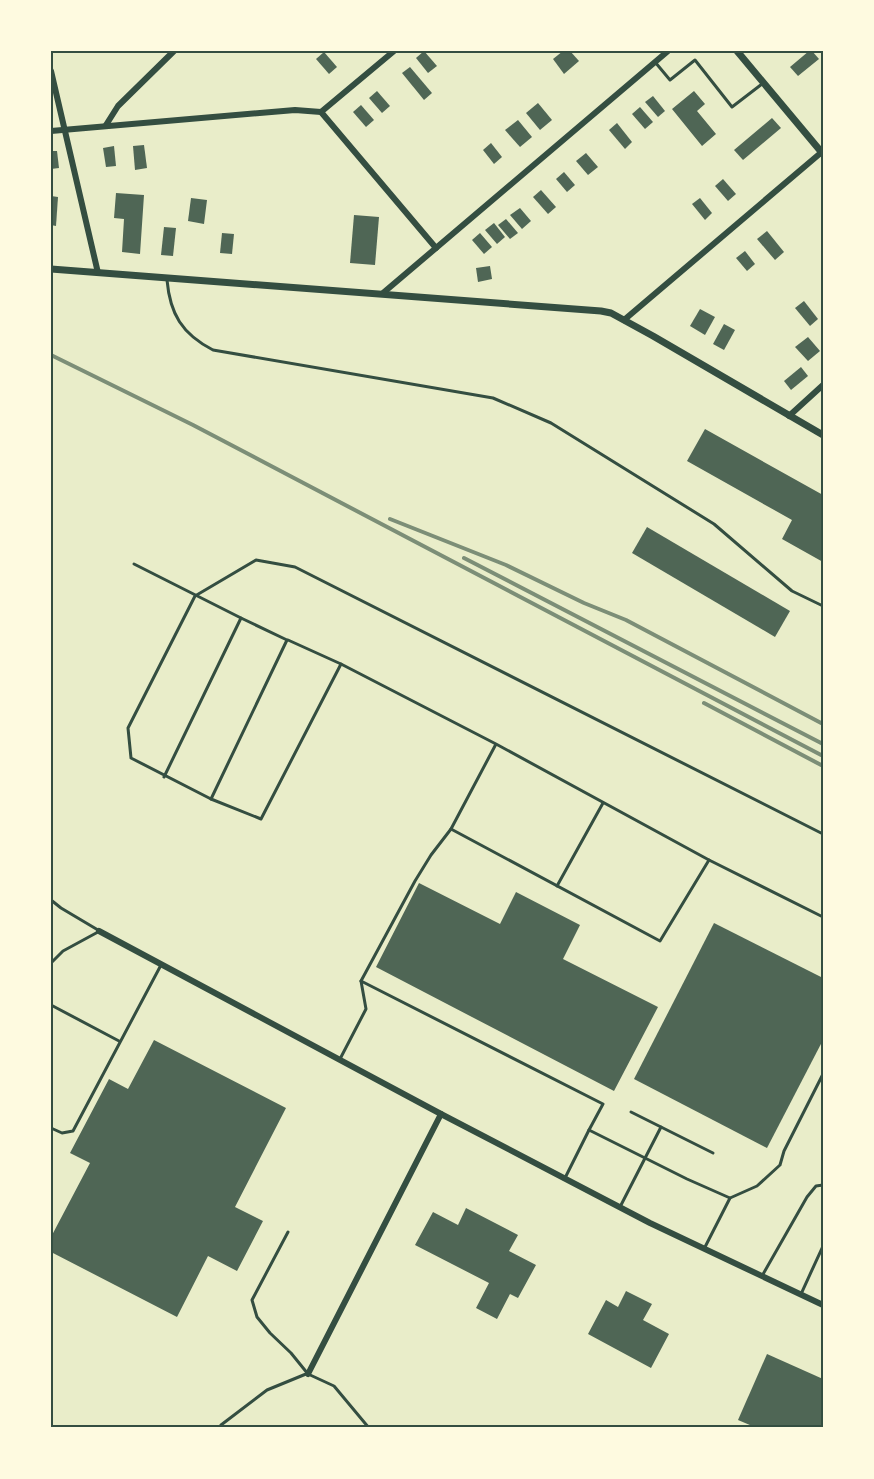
<svg xmlns="http://www.w3.org/2000/svg" width="874" height="1479" font-family="'Space Grotesk',sans-serif">
	<rect width="100%" height="100%" fill="#e9edc9"/>
	<!-- building -->
	<g fill="#4f6655">
		<path d="M 424,51 L 437,66 L 428,73 L 416,58 Z"/>
		<path d="M 563,51 L 570,51 L 579,61 L 564,74 L 553,59 Z"/>
		<path d="M 809,51 L 812,51 L 819,59 L 798,76 L 790,67 Z"/>
		<path d="M 324,52 L 337,67 L 329,74 L 316,59 Z"/>
		<path d="M 410,67 L 432,93 L 424,100 L 402,73 Z"/>
		<path d="M 377,91 L 390,106 L 382,113 L 369,98 Z"/>
		<path d="M 694,91 L 705,104 L 697,111 L 716,134 L 702,146 L 672,109 Z"/>
		<path d="M 653,96 L 665,111 L 658,117 L 645,102 Z"/>
		<path d="M 538,103 L 552,120 L 540,130 L 526,113 Z"/>
		<path d="M 361,105 L 374,120 L 366,127 L 353,112 Z"/>
		<path d="M 640,107 L 653,122 L 645,129 L 632,114 Z"/>
		<path d="M 772,118 L 781,128 L 743,160 L 734,150 Z"/>
		<path d="M 518,120 L 532,137 L 520,147 L 505,130 Z"/>
		<path d="M 617,123 L 632,142 L 625,149 L 609,130 Z"/>
		<path d="M 491,143 L 502,157 L 494,164 L 483,150 Z"/>
		<path d="M 144,145 L 147,168 L 135,170 L 133,146 Z"/>
		<path d="M 114,146 L 116,166 L 106,167 L 103,148 Z"/>
		<path d="M 51,151 L 57,151 L 59,168 L 51,169 Z"/>
		<path d="M 586,153 L 598,167 L 588,175 L 576,161 Z"/>
		<path d="M 564,172 L 575,185 L 567,192 L 556,179 Z"/>
		<path d="M 723,179 L 736,194 L 728,201 L 715,186 Z"/>
		<path d="M 541,190 L 556,207 L 548,214 L 533,197 Z"/>
		<path d="M 116,193 L 144,195 L 140,254 L 122,252 L 124,219 L 114,218 Z"/>
		<path d="M 51,196 L 58,197 L 56,226 L 51,225 Z"/>
		<path d="M 191,198 L 207,200 L 204,224 L 188,221 Z"/>
		<path d="M 700,198 L 712,213 L 705,220 L 692,204 Z"/>
		<path d="M 520,208 L 531,221 L 522,229 L 510,215 Z"/>
		<path d="M 354,215 L 379,217 L 375,265 L 350,263 Z"/>
		<path d="M 506,219 L 518,233 L 510,239 L 498,225 Z"/>
		<path d="M 494,223 L 505,237 L 497,244 L 485,230 Z"/>
		<path d="M 164,227 L 176,228 L 173,256 L 161,255 Z"/>
		<path d="M 767,231 L 784,252 L 775,260 L 757,239 Z"/>
		<path d="M 222,233 L 234,234 L 232,254 L 220,253 Z"/>
		<path d="M 480,233 L 492,247 L 484,254 L 472,240 Z"/>
		<path d="M 745,251 L 755,264 L 747,271 L 736,258 Z"/>
		<path d="M 490,266 L 492,279 L 478,282 L 476,268 Z"/>
		<path d="M 804,301 L 818,319 L 810,326 L 795,308 Z"/>
		<path d="M 700,309 L 715,317 L 705,335 L 690,326 Z"/>
		<path d="M 724,324 L 735,330 L 724,350 L 713,344 Z"/>
		<path d="M 808,337 L 820,351 L 808,361 L 795,347 Z"/>
		<path d="M 801,367 L 808,376 L 791,390 L 784,381 Z"/>
		<path d="M 705,429 L 823,495 L 823,562 L 782,539 L 792,520 L 687,461 Z"/>
		<path d="M 647,527 L 790,611 L 775,637 L 632,553 Z"/>
		<path d="M 419,883 L 500,924 L 516,892 L 580,925 L 563,959 L 658,1007 L 614,1091 L 376,967 Z"/>
		<path d="M 714,923 L 823,978 L 823,1040 L 767,1148 L 634,1079 Z"/>
		<path d="M 154,1040 L 286,1108 L 235,1207 L 263,1221 L 237,1271 L 208,1256 L 177,1317 L 51,1252 L 51,1237 L 90,1163 L 70,1153 L 109,1079 L 128,1089 Z"/>
		<path d="M 466,1208 L 518,1235 L 509,1251 L 536,1265 L 518,1298 L 510,1294 L 497,1319 L 476,1308 L 489,1283 L 415,1245 L 433,1212 L 458,1225 Z"/>
		<path d="M 626,1291 L 652,1304 L 643,1320 L 669,1334 L 651,1368 L 588,1334 L 606,1300 L 618,1307 Z"/>
		<path d="M 767,1354 L 823,1379 L 823,1428 L 757,1428 L 738,1420 Z"/>
	</g>
	<g fill="none" stroke-linecap="round" stroke-linejoin="round">
		<!-- service -->
		<g stroke="#344e41" stroke-width="3">
			<path d="M 655,62 L 670,80 L 695,60 L 732,107 L 762,84"/>
			<path d="M 167,280 C 170,314 182,334 213,350 L 493,398 L 551,423 L 714,524 L 792,591 L 823,606"/>
			<path d="M 134,564 L 241,618"/>
			<path d="M 341,664 L 496,744 L 451,829 L 660,941 L 709,860 L 496,744"/>
			<path d="M 164,777 L 241,618 L 287,640 L 211,799 L 131,758 L 128,728 L 195,596 L 256,560 L 295,567 L 823,834"/>
			<path d="M 211,799 L 261,819 L 341,664 L 288,640"/>
			<path d="M 709,860 L 823,917"/>
			<path d="M 557,886 L 603,803"/>
			<path d="M 51,900 L 61,908 L 98,930"/>
			<path d="M 51,963 L 63,951 L 98,932"/>
			<path d="M 361,981 L 603,1104 L 589,1130"/>
			<path d="M 51,1005 L 119,1041"/>
			<path d="M 340,1059 L 366,1009 L 361,981 L 415,881 L 431,855 L 451,829"/>
			<path d="M 631,1112 L 661,1127"/>
			<path d="M 51,1128 L 62,1133 L 73,1131 L 161,965"/>
			<path d="M 565,1178 L 589,1130 L 687,1179 L 730,1198 L 704,1249"/>
			<path d="M 730,1198 L 757,1186 L 780,1165 L 784,1151 L 823,1074"/>
			<path d="M 620,1207 L 661,1127 L 713,1153"/>
			<path d="M 288,1232 L 252,1300 L 257,1317 L 270,1333 L 291,1353 L 308,1374 L 334,1386 L 369,1428"/>
			<path d="M 762,1276 L 807,1197 L 816,1186 L 823,1185"/>
			<path d="M 801,1294 L 823,1246"/>
			<path d="M 225,1428 L 221,1425 L 267,1390 L 306,1374"/>
		</g>
		<!-- minor -->
		<g stroke="#344e41" stroke-width="6">
			<path d="M 51,71 L 98,273"/>
			<path d="M 321,112 L 394,51"/>
			<path d="M 106,125 L 118,106 L 174,51"/>
			<path d="M 51,131 L 295,110 L 321,112 L 436,248"/>
			<path d="M 383,293 L 668,51"/>
			<path d="M 624,320 L 823,151"/>
			<path d="M 789,416 L 823,385"/>
			<path d="M 99,931 L 441,1114 L 650,1223 L 823,1305"/>
			<path d="M 308,1374 L 441,1114"/>
		</g>
		<!-- tertiary -->
		<g stroke="#344e41" stroke-width="7">
			<path d="M 737,51 L 823,154"/>
			<path d="M 51,269 L 601,311 L 611,313 L 653,336 L 823,435"/>
		</g>
		<!-- rail -->
		<g stroke="#7c8e77" stroke-width="4">
			<path d="M 51,355 L 193,425 L 823,756"/>
			<path d="M 390,519 L 506,565 L 584,603 L 626,620 L 823,724"/>
			<path d="M 464,558 L 823,744"/>
			<path d="M 704,703 L 823,766"/>
		</g>
	</g>
	<!-- border -->
	<rect width="874" height="1479" fill="none" stroke="#fefae0" stroke-width="105"/>
	<rect x="52" y="52" width="770" height="1374" fill="none" stroke="#344e41" stroke-width="2"/>
</svg>
